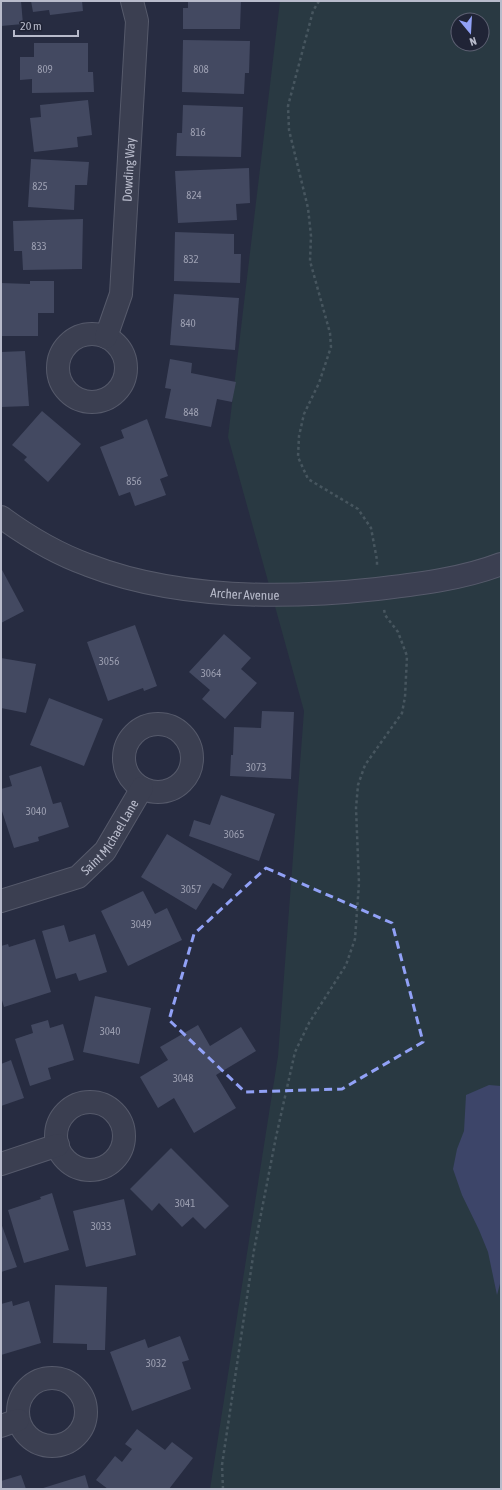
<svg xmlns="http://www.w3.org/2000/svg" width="502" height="1490" font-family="'Asap Condensed',sans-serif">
	<rect width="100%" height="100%" fill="#272c41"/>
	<!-- green -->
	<path fill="#293942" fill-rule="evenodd" d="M 280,1 L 501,1 L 501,1489 L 210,1489 L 278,1056 L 304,711 L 228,437 ZM 458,20 L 482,20 L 482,44 L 458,44 Z"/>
	<!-- water -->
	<path fill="#3d4569" d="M 489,1085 L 501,1086 L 501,1280 L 497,1295 L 488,1252 L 479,1230 L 462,1195 L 453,1169 L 457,1149 L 464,1131 L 466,1095 Z"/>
	<!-- building -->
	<g fill="#434961">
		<path d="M 1,1 L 21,1 L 23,24 L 1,26 Z"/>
		<path d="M 31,1 L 82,1 L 83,11 L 50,15 L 49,10 L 33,12 Z"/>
		<path d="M 188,1 L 241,1 L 240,29 L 183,29 L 183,8 L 188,8 Z"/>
		<path d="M 183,40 L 250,41 L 249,73 L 245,73 L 244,94 L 182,92 Z"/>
		<path d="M 34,43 L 88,43 L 88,72 L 93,72 L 94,92 L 32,93 L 32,79 L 20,80 L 20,57 L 34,57 Z"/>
		<path d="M 88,100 L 92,135 L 77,137 L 78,147 L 34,152 L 30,118 L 41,117 L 40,105 Z"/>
		<path d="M 183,105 L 243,107 L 241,157 L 176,156 L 177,133 L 182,133 Z"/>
		<path d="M 31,159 L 89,162 L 87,185 L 75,185 L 74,210 L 28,207 Z"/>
		<path d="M 249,168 L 250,203 L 236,204 L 237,220 L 178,223 L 175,171 Z"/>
		<path d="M 83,219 L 82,269 L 23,270 L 22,251 L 14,251 L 13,221 Z"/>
		<path d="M 175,232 L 234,234 L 234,254 L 241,254 L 240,283 L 174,281 Z"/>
		<path d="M 30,281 L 54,281 L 54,313 L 38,313 L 38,336 L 1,336 L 1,283 L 30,284 Z"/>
		<path d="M 174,294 L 239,298 L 235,350 L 170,345 Z"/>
		<path d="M 25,351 L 29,406 L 1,407 L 1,352 Z"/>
		<path d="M 170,359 L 192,363 L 191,373 L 236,382 L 232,402 L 217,399 L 211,427 L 165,418 L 171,389 L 165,388 Z"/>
		<path d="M 42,411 L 81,444 L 48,482 L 24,460 L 27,457 L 12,445 Z"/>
		<path d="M 147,419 L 168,476 L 160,479 L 166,495 L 135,506 L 130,492 L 119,496 L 100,447 L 124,438 L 121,430 Z"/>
		<path d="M 1,568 L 24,611 L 1,623 Z"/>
		<path d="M 135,625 L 157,686 L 144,691 L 143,688 L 108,701 L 87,642 Z"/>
		<path d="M 224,634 L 251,658 L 241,669 L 257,683 L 225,719 L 202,699 L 210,690 L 189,672 Z"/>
		<path d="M 1,658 L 36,664 L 26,713 L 1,708 Z"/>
		<path d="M 49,698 L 103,719 L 84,766 L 30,745 Z"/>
		<path d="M 262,711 L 294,712 L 291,779 L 230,776 L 231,755 L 233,755 L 234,727 L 261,728 Z"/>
		<path d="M 41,766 L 53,804 L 61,802 L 69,827 L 38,837 L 39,841 L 14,848 L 1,808 L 1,789 L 12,786 L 9,776 Z"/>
		<path d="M 221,795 L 275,814 L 259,861 L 189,836 L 194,820 L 210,825 Z"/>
		<path d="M 167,834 L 232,874 L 223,889 L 213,883 L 196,910 L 141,877 Z"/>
		<path d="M 143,891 L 155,914 L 167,908 L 182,940 L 128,966 L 101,911 Z"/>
		<path d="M 64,925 L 69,942 L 95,934 L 107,972 L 79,981 L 76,973 L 56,979 L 42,931 Z"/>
		<path d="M 35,939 L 51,992 L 4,1007 L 1,997 L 1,946 L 8,944 L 9,947 Z"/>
		<path d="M 95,996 L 151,1008 L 139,1064 L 83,1052 Z"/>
		<path d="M 48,1020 L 50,1028 L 63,1024 L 74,1060 L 48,1068 L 51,1079 L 30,1086 L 15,1039 L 33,1033 L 31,1025 Z"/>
		<path d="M 198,1025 L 210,1046 L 241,1027 L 256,1051 L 216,1075 L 236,1108 L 194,1133 L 174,1098 L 158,1108 L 140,1077 L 168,1060 L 160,1047 Z"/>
		<path d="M 11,1060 L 24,1098 L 1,1106 L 1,1064 Z"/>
		<path d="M 171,1148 L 229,1206 L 205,1229 L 193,1217 L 182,1227 L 159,1203 L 152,1211 L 130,1189 Z"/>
		<path d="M 52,1193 L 69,1250 L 24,1263 L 8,1210 L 41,1199 L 40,1197 Z"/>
		<path d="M 124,1199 L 136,1255 L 86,1267 L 73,1211 Z"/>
		<path d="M 1,1223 L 17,1267 L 1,1272 Z"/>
		<path d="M 55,1285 L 107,1287 L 105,1350 L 87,1350 L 87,1344 L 53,1343 Z"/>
		<path d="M 12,1301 L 13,1306 L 29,1301 L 41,1343 L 1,1355 L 1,1304 Z"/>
		<path d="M 180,1336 L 189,1360 L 182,1362 L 191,1389 L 132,1411 L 110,1352 L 145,1339 L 148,1348 Z"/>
		<path d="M 137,1429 L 165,1450 L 172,1442 L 193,1458 L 169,1489 L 108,1489 L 96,1480 L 115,1456 L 122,1462 L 132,1449 L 125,1444 Z"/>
		<path d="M 21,1475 L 26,1489 L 1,1489 L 1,1481 Z"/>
		<path d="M 85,1475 L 89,1489 L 40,1489 Z"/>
	</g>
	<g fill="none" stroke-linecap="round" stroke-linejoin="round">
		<!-- street casing -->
		<g stroke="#565a6b" stroke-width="24">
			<g id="street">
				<circle cx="92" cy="368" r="34"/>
				<path id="s1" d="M 106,337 L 121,294 L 137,21 L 132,1"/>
				<path id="s2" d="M 1,517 C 27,536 57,554 88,565 C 176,599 284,599 377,589 C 418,584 462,579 501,564"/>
				<circle cx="158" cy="758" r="34"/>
				<path id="s3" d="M 1,901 L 78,877 L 105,851 L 142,788"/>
				<circle cx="90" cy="1136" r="34"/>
				<path d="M 1,1164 L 58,1145"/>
				<circle cx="52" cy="1412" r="34"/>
				<path d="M 1,1426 L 18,1420"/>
			</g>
		</g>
		<!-- path -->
		<g stroke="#47565f" stroke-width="2.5" stroke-dasharray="3 3" stroke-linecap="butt">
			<path d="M 319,1 L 313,11 L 288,106 L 289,130 L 308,208 L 311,236 L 310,261 L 330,333 L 331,347 L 319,383 L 304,414 L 299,436 L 298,457 L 308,479 L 358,509 L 371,528 L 377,560 L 377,567"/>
			<path d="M 223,1489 L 222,1465 L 254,1250 L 276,1137 L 295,1052 L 309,1023 L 346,965 L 355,939 L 359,883 L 356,808 L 358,785 L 365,765 L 402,713 L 405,697 L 407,656 L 398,632 L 385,615 L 384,609"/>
		</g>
		<!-- street -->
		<use href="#street" stroke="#3b3f51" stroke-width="22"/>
	</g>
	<!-- marked area -->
	<path fill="none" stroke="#91a1f6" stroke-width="3" stroke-dasharray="8 5" stroke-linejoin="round" d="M 266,868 L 392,923 L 423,1042 L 342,1089 L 245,1092 L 169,1020 L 194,934 Z"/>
	<g text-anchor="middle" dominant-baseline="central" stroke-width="3" stroke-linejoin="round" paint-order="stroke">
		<!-- number labels -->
		<g font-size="11" fill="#9b9eb0">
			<text x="45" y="69">809</text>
			<text x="201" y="69">808</text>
			<text x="198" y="132">816</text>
			<text x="40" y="186">825</text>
			<text x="194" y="195">824</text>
			<text x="39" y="246">833</text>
			<text x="191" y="259">832</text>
			<text x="188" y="323">840</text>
			<text x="191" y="412">848</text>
			<text x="134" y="481">856</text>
			<text x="109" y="661">3056</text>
			<text x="211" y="673">3064</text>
			<text x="256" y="767">3073</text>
			<text x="36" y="811">3040</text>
			<text x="234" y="834">3065</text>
			<text x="191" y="889">3057</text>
			<text x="141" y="924">3049</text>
			<text x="110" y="1031">3040</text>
			<text x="183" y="1078">3048</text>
			<text x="185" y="1203">3041</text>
			<text x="101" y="1226">3033</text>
			<text x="156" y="1363">3032</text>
		</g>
		<!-- street labels -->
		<g font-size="13" fill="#b8bbcb" stroke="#202436">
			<text stroke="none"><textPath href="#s1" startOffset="170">Dowding Way</textPath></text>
			<text stroke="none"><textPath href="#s2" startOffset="260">Archer Avenue</textPath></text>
			<text stroke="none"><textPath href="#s3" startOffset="132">Saint Michael Lane</textPath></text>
		</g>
	</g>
	<!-- border -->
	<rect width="502" height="1490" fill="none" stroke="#b8bbcb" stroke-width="4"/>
	<!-- north arrow -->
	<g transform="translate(470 32) rotate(162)"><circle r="19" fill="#202436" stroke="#5d6072"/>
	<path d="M0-3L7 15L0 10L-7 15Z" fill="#91a1f6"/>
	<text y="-6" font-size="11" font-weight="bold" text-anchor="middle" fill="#b8bbcb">N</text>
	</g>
	<!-- scale -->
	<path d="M14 30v6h64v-6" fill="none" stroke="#b8bbcb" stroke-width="2"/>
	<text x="20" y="30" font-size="12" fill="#b8bbcb" stroke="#202436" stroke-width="3" paint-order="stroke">20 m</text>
</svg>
